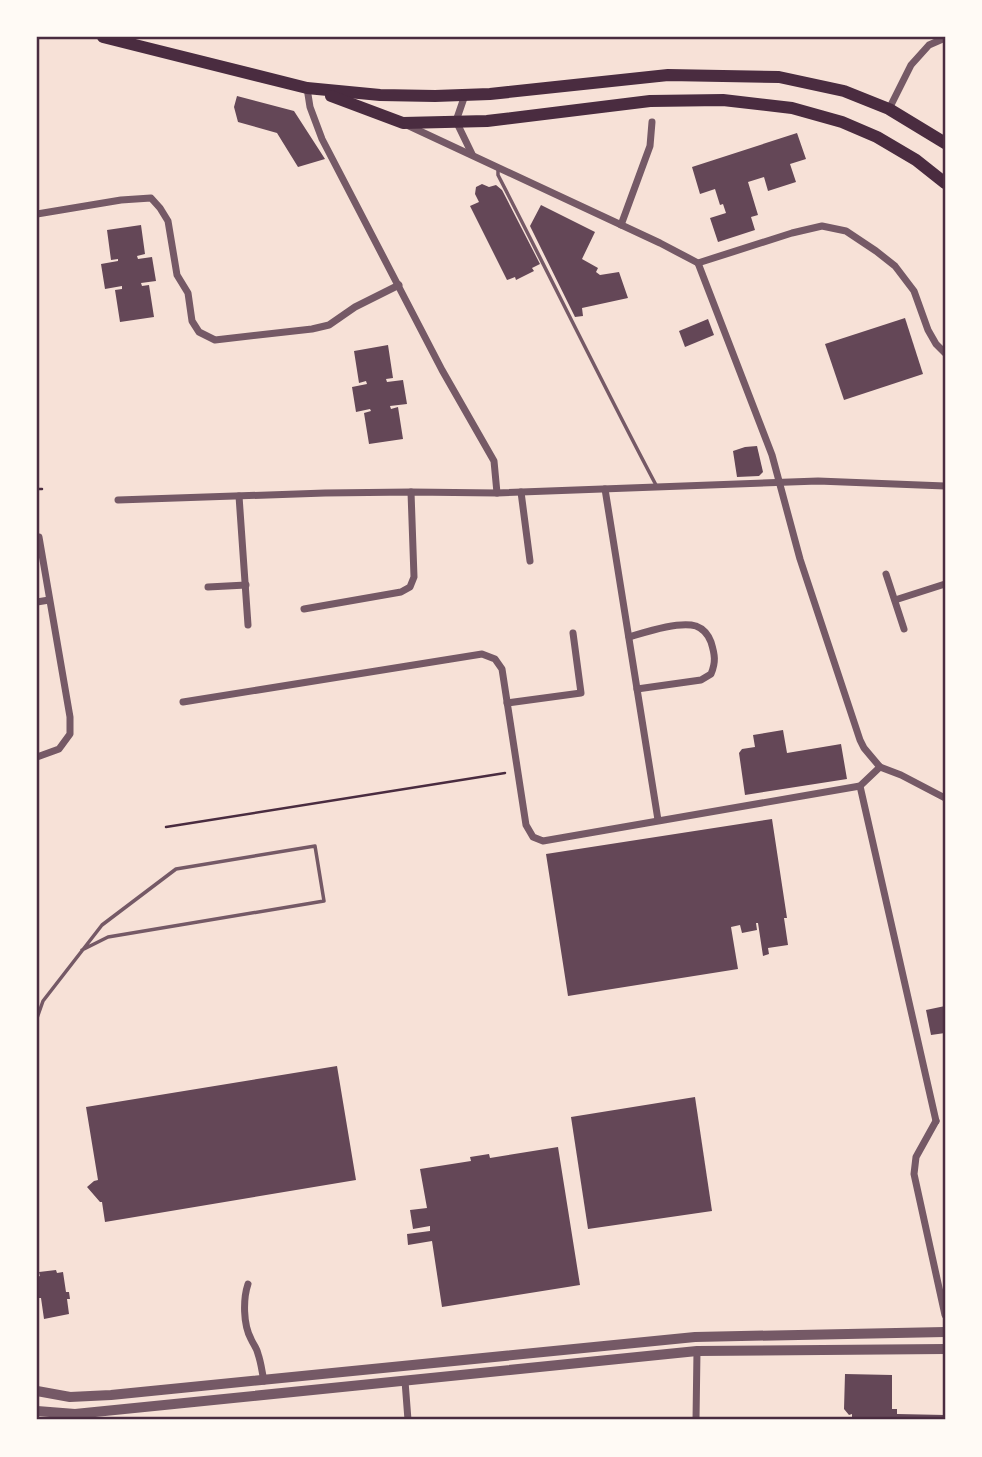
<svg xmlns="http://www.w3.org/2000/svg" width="982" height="1457" font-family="Helvetica,sans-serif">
	<rect width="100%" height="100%" fill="#f7e1d7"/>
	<!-- building -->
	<g fill="#644757">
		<path d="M 237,96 L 294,111 L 325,159 L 298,167 L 277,133 L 238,122 L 234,107 Z"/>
		<path d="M 797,133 L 806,159 L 790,164 L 796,182 L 768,191 L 764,177 L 748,182 L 758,215 L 751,217 L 755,230 L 718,242 L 710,218 L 726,213 L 723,204 L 720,205 L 715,189 L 700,194 L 692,167 Z"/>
		<path d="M 482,184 L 489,187 L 496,185 L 502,190 L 540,264 L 532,268 L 534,271 L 516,280 L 515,277 L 507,280 L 470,206 L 479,202 L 475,194 L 476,187 Z"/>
		<path d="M 541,205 L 595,232 L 582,259 L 598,268 L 596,272 L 600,275 L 619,272 L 628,298 L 582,308 L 583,316 L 575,317 L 530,226 Z"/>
		<path d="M 141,225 L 145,254 L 137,256 L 138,259 L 152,257 L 156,281 L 141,283 L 142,286 L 149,285 L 154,317 L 120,322 L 115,290 L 122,289 L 122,286 L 105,289 L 101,264 L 118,261 L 118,259 L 111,260 L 107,230 Z"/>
		<path d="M 905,318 L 923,374 L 844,400 L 825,344 Z"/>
		<path d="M 708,319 L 714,335 L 685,347 L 679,331 Z"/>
		<path d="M 388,345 L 393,378 L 386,379 L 387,382 L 403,380 L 407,404 L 390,406 L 391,409 L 398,407 L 403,439 L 369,444 L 364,413 L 371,411 L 370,409 L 356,412 L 352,387 L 367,384 L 366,381 L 359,383 L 354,351 Z"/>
		<path d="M 757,446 L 763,472 L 759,476 L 737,477 L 733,451 L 745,447 Z"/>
		<path d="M 783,730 L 787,753 L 841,744 L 847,779 L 745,795 L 739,753 L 742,749 L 755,747 L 753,735 Z"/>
		<path d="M 772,819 L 787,918 L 784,918 L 788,945 L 768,948 L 769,954 L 763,956 L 758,923 L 756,923 L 757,930 L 742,933 L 740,925 L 731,927 L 738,969 L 568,996 L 546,854 Z"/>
		<path d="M 945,1006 L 945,1033 L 931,1035 L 926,1010 Z"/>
		<path d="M 337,1066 L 356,1180 L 105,1222 L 102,1202 L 100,1202 L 87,1187 L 94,1181 L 98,1180 L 86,1107 Z"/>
		<path d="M 695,1097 L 712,1211 L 588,1229 L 571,1117 Z"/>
		<path d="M 558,1147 L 580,1285 L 442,1307 L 432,1241 L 408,1245 L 407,1234 L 430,1231 L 430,1226 L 413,1229 L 410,1210 L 427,1208 L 420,1169 L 471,1161 L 470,1157 L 489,1154 L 490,1158 Z"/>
		<path d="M 56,1270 L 57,1273 L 63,1272 L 66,1292 L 69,1292 L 70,1299 L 67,1299 L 69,1314 L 44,1319 L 41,1298 L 39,1298 L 37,1288 L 37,1277 L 40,1276 L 39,1272 Z"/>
		<path d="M 845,1374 L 892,1375 L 892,1409 L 897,1409 L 897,1414 L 945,1415 L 945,1420 L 852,1420 L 852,1414 L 849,1415 L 844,1409 Z"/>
	</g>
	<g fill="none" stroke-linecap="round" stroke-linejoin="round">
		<!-- path -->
		<g stroke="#4a2c40" stroke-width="2.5">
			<path d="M 37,489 L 42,489"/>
			<path d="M 166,827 L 505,773"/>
		</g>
		<!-- service -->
		<g stroke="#755966" stroke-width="3.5">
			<path d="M 498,167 L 498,175 C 551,278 602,383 656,485"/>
			<path d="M 37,1018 L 43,1001 L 102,925 L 176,869 L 315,846 L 324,901 L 108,937 L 82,950"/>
		</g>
		<!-- minor -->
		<g stroke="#755966" stroke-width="7">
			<path d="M 307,88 L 310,107 L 322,139 L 442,370 L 494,461 L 497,493"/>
			<path d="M 465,95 L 456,121 L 472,154"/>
			<path d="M 889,109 L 911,65 L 929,45 L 945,38"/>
			<path d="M 409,126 L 660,243 L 698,263 L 772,455 L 800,559 L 860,740 L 864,748 L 880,767 L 901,775 L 945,798"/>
			<path d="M 37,214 L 121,200 L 151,198 L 160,208 L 168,221 L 177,275 L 188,293 L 192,321 L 199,332 L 215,340 L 312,329 L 329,325 L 355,307 L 399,285"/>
			<path d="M 621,225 L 650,146 L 652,122"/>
			<path d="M 698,263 L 792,233 L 822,226 L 846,231 L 876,251 L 895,266 L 914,291 L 928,330 L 936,344 L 945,353"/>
			<path d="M 605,489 L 658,820"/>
			<path d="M 521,492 L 530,561"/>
			<path d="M 239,496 L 248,625"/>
			<path d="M 118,500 L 325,493 L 411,492 L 497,493 L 818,481 L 945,486"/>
			<path d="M 886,574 L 904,629"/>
			<path d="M 208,587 L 246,585"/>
			<path d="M 895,600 L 945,584"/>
			<path d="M 37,602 L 49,600"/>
			<path d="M 304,609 L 401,592 L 410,587 L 414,577 L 411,492"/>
			<path d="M 629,637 C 646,632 679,621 696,626 C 704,629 708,634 711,642 C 715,655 716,662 711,674 L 701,680 L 637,689"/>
			<path d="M 183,702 L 482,654 L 495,659 L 502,669 L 526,825 L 533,837 L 543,841 L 860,786 L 880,767"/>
			<path d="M 507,703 L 581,693 L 573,633"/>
			<path d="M 37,757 L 59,749 L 70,734 L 70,717 L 39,537"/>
			<path d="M 860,786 L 936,1121"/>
			<path d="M 936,1121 L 916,1157 L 914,1174 L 945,1315"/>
			<path d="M 248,1284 C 243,1299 243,1324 251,1339 C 253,1344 257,1348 258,1354 C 261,1362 262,1372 264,1381"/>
			<path d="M 405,1381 L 408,1420"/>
			<path d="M 696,1420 L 697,1351"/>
		</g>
		<!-- tertiary -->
		<g stroke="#755966" stroke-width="10">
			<path d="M 37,1391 L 70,1397 L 111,1395 L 695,1337 L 945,1332"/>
			<path d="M 37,1411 L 75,1414 L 697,1351 L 945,1349"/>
		</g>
		<!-- primary -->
		<g stroke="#4a2c40" stroke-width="12">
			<path d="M 103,37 L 307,88 L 380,95 L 435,96 L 490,94 L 668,75 L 779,77 L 844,91 L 889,109 L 945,143"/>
			<path d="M 331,96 L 403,123 L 487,121 L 650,101 L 723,100 L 792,108 L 842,122 L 877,137 L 916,160 L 945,183"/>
		</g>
	</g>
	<!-- border -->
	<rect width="982" height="1457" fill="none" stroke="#fffaf5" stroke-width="77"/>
	<rect x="38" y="38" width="906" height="1380" fill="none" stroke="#4a2c40" stroke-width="2.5"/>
</svg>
